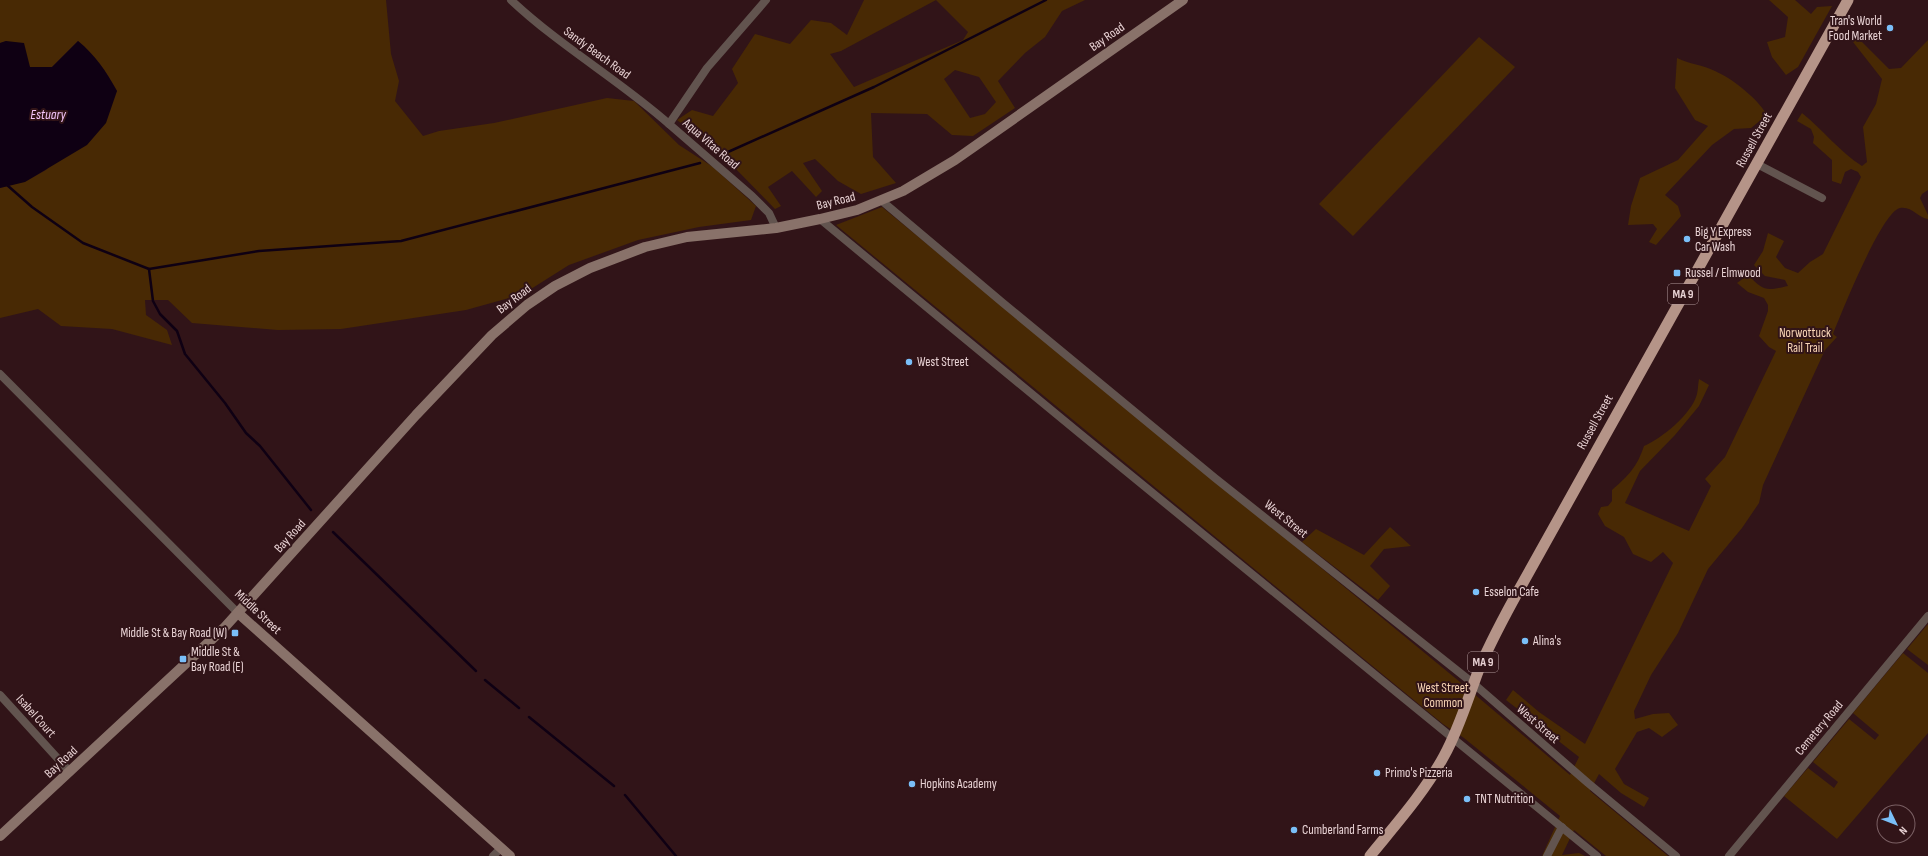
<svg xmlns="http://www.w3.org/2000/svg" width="1928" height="856" font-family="'Sofia Sans Condensed',sans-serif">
	<rect width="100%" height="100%" fill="#311418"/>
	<!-- green -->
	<g fill="#482904" fill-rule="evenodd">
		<path d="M 0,0 L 386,0 L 391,54 L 399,81 L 395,101 L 423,136 L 439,131 L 494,123 L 607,98 L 634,101 L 679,145 L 713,167 L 756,206 L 751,220 L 699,227 L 638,240 L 569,265 L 523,294 L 466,310 L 341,329 L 278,330 L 192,323 L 168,300 L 145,300 L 146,315 L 167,330 L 172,345 L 112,329 L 61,326 L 38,309 L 0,318 L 0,188 L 28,180 L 46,170 L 117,91 C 106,71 95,55 78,41 L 52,67 L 30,67 L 6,41 L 0,43 Z"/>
		<path d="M 864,0 L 1085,0 L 1062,11 L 1045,37 L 1025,53 L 998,81 L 1015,108 L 973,136 L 952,135 L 927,114 L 871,113 L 873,157 L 896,183 L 861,194 L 838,181 L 815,159 L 803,163 L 822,191 L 816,197 L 792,171 L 768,187 L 781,206 L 775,209 L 732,165 L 677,120 L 692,110 L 713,116 L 738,83 L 732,69 L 755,34 L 790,44 L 811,20 L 831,23 L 847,35 ZM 936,0 L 968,32 L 963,40 L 854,87 L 830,54 L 841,51 ZM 955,70 L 979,77 L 996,102 L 985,114 L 970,118 L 944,79 Z"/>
		<path d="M 1769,0 L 1795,0 L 1811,14 L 1817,7 L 1832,6 L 1798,67 L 1786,75 L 1772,57 L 1767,42 L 1785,37 L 1788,17 Z"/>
		<path d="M 1856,36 L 1889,69 L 1901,68 L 1928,40 L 1928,190 L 1922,194 L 1920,198 L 1928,215 L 1928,219 C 1918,218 1912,206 1900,208 C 1882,211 1841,314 1833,334 L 1837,337 L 1825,350 L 1763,485 L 1759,503 L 1742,528 L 1708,569 L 1678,633 L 1651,675 L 1634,711 L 1635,719 L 1653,714 L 1669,713 L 1678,725 L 1662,737 L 1649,728 L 1637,732 L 1615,769 L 1624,784 L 1649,798 L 1644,807 L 1621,793 L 1599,774 L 1590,791 L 1668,856 L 1606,856 L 1574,830 L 1562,855 L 1579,853 L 1585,856 L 1542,856 L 1560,816 L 1464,738 L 1443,724 L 836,225 L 882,207 L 1460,682 L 1570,775 L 1579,757 L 1506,700 L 1513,690 L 1539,712 L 1585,744 L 1673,563 L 1663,552 L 1651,562 L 1633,554 L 1624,537 L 1605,526 L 1598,514 L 1601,507 L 1608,506 L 1612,501 L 1612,490 C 1629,475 1637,467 1644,446 C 1661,439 1692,414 1697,394 C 1698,390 1698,384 1699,379 L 1709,385 L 1699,406 L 1675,435 L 1640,471 L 1625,503 L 1689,531 L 1711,486 L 1705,479 L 1725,457 L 1776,351 L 1769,347 L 1759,336 L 1768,311 L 1768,305 L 1764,298 L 1748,292 L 1737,283 L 1748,275 C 1764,291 1765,291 1788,286 L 1785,280 L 1765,276 L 1754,265 L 1763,251 L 1768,233 L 1784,241 L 1776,257 L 1785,268 L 1798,273 L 1810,262 L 1823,254 L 1861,177 L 1858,172 L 1851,169 L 1845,172 L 1841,184 L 1832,181 L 1832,160 L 1813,143 L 1814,137 L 1811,129 L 1797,121 L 1802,113 C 1823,130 1840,152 1862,166 L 1867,162 L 1863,127 L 1876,104 L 1882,79 L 1853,42 Z"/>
		<path d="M 1479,37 L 1515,67 L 1353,236 L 1319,204 Z"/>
		<path d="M 1677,58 C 1689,64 1703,65 1715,71 C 1733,79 1757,98 1767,115 L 1751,128 L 1734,129 L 1712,145 L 1665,195 L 1678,206 L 1681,216 L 1656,245 L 1649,242 L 1657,229 L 1653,224 L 1628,225 L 1631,206 L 1640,178 L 1678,160 L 1708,126 L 1695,120 L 1675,88 Z"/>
		<path d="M 1390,527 L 1411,546 L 1384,549 L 1370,566 L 1390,586 L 1378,600 L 1302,542 L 1316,529 L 1364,555 Z"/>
		<path d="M 1928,624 L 1928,665 L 1907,649 Z"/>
		<path d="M 1903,653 L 1928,673 L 1928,733 L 1837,839 L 1784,796 L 1808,768 L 1834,788 L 1838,782 L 1813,762 L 1849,719 L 1875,740 L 1879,735 L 1853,713 Z"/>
	</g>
	<!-- water -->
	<path fill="#0f0013" d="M 6,41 L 24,43 L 30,67 L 52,67 L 78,41 C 95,55 106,71 117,91 L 106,123 L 87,145 L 25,182 L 0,188 L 0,43 Z"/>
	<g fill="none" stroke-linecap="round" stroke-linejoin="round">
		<!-- stream -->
		<g stroke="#0f0013" stroke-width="2.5">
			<path d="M 719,156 L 874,87 L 1046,0"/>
			<path d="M 7,185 L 32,207 L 83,243 L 149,269 L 259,251 L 401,241 L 700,163"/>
			<path d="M 149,269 L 153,301 L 160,314 L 177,331 L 185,354 L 225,403 L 246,433 L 260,446 L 311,510"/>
			<path d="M 333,532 L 476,671"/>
			<path d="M 485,680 L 519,708"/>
			<path d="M 529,717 L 614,786"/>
			<path d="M 625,795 L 676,856"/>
		</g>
		<!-- minor -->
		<g stroke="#62544f" stroke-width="8">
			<path d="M 511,0 C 560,46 619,80 669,124"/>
			<path d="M 766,0 L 707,68 L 669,124 L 752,196 L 769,213 L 776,228"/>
			<path d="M 1757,164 L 1822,198"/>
			<path d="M 882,201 L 1003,303 L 1215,478 L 1474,684 L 1588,783 L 1676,856"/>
			<path d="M 820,219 L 1078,432 L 1597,856"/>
			<path d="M 0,374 L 238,613"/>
			<path d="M 0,695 L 70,772"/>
			<path d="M 493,856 L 501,848"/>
			<path d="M 1547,856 L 1562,827"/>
			<path d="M 1729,856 L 1928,616"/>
		</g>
		<!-- secondary -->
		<g stroke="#89726a" stroke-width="10">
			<path d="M 238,613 L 510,856"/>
			<path d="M 0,836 L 224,628 L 416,415 L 492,335 L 527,305 L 555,286 L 590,268 L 645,247 L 687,237 L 776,228 L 820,219 L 857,210 L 903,191 L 955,160 L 1183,0"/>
		</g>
		<!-- trunk -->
		<path stroke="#b59488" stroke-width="11" d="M 1370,856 C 1396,824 1424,793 1444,756 C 1459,729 1468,698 1479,669 C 1491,641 1505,615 1520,588 L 1848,0"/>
	</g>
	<!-- markers -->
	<g fill="#7abff8" stroke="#311418" stroke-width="1.5">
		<circle cx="1890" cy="28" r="4"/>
		<circle cx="1687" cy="239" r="4"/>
		<rect x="1673" y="269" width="8" height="8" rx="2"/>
		<circle cx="909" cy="362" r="4"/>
		<circle cx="1476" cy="592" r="4"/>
		<rect x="231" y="629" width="8" height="8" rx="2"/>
		<circle cx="1525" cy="641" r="4"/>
		<rect x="179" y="655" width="8" height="8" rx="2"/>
		<circle cx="1377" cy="773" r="4"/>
		<circle cx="912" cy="784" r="4"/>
		<circle cx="1467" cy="799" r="4"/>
		<circle cx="1294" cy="830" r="4"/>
	</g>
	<g text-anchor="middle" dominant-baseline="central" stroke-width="4" stroke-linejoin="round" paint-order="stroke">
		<!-- shield labels -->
		<g fill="#311418" stroke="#b29a9c" stroke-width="1">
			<rect x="1668" y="284" width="30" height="20" rx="3"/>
			<rect x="1468" y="652" width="30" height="20" rx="3"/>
		</g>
		<g font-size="12" font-weight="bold" fill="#e9d3d5">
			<text x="1683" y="294">MA 9</text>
			<text x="1483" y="662">MA 9</text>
		</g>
		<!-- poi labels -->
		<g font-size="13" fill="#e9d3d5" stroke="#311418" text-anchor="start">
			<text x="1882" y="21" text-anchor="end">Tran's World<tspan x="1882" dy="15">Food Market</tspan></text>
			<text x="1695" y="232">Big Y Express<tspan x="1695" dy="15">Car Wash</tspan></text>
			<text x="1685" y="273">Russel / Elmwood</text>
			<text x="917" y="362">West Street</text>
			<text x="1484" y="592">Esselon Cafe</text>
			<text x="227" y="633" text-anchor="end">Middle St &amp; Bay Road (W)</text>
			<text x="1533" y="641">Alina's</text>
			<text x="191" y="652">Middle St &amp;<tspan x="191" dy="15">Bay Road (E)</tspan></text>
			<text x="1385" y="773">Primo's Pizzeria</text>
			<text x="920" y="784">Hopkins Academy</text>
			<text x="1475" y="799">TNT Nutrition</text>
			<text x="1302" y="830">Cumberland Farms</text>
		</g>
		<!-- street labels -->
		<g font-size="13" fill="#e9d3d5" stroke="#311418">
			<text transform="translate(1107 37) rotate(-35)">Bay Road</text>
			<text transform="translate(597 53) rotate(36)">Sandy Beach Road</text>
			<text transform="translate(1754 140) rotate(-61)">Russell Street</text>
			<text transform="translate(711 144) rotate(41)">Aqua Vitae Road</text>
			<text transform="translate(836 201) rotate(-14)">Bay Road</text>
			<text transform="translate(514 299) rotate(-37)">Bay Road</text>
			<text transform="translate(1595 422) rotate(-61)">Russell Street</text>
			<text transform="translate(1286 519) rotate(39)">West Street</text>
			<text transform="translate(290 536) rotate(-48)">Bay Road</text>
			<text transform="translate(258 612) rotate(43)">Middle Street</text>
			<text transform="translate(36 716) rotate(48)">Isabel Court</text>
			<text transform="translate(1538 724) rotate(41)">West Street</text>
			<text transform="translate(1819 728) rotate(-50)">Cemetery Road</text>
			<text transform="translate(61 762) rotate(-43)">Bay Road</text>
		</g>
		<!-- park labels -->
		<g font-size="13" fill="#f9d6b7" stroke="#311418">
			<text x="1805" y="333">Norwottuck<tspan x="1805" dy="15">Rail Trail</tspan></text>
			<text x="1443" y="688">West Street<tspan x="1443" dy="15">Common</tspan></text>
		</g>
		<!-- water labels -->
		<g font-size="14" font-style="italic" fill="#f3c5f9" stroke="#311418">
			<text x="48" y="114">Estuary</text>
		</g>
	</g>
	<!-- north arrow -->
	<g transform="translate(1896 824) rotate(133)"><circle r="19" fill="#311418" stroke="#7b6064"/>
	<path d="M0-3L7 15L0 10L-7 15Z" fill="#7abff8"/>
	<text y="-6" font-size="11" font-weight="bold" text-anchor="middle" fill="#e9d3d5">N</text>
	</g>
</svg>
